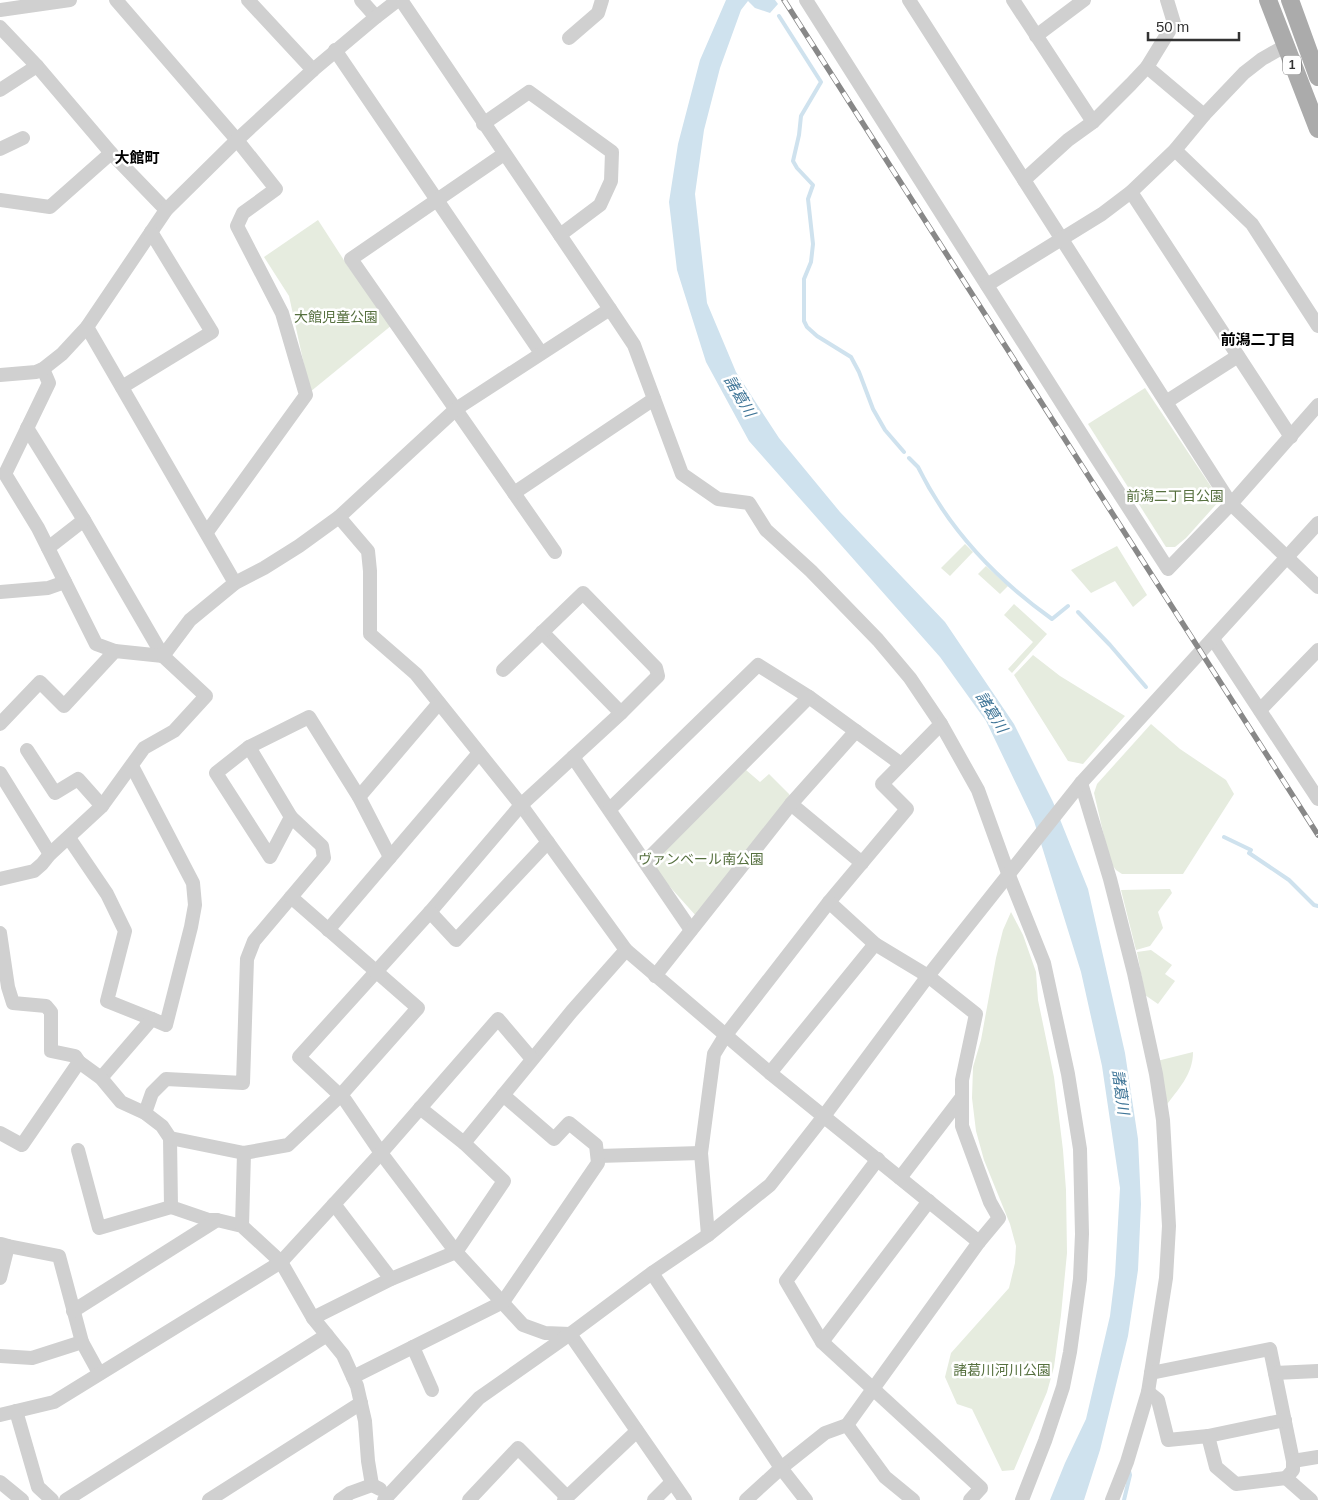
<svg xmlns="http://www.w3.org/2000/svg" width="1318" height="1500" font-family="Helvetica,'Noto Sans JP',sans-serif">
	<rect width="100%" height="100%" fill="#fff"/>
	<!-- green -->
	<g fill="#e6ecdf">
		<path d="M 318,220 L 349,268 L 392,325 L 310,392 L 289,296 L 264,257 Z"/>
		<path d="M 1145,388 L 1220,500 L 1186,538 L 1175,547 L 1166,547 L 1088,424 Z"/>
		<path d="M 965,544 L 973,552 L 950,576 L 941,568 Z"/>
		<path d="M 1117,546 L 1147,595 L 1133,607 L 1115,581 L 1091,593 L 1071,570 Z"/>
		<path d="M 986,566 L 1008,586 L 1000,594 L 978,574 Z"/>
		<path d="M 1014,604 L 1047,634 L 1012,673 L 1008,669 L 1033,642 L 1004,615 Z"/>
		<path d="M 1033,655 L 1060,676 L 1125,716 L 1083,764 L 1068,761 L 1014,675 Z"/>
		<path d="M 1151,724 L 1180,749 L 1226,780 L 1234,794 L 1183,874 L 1122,874 L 1116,870 L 1110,862 L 1094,793 L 1097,784 Z"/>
		<path d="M 746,770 L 760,782 L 769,774 L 789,794 L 791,799 L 697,917 L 662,878 L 656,867 L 657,857 Z"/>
		<path d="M 1170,889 L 1172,893 L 1158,912 L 1163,928 L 1150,946 L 1136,950 L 1121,890 Z"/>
		<path d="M 1011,912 L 1023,935 L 1036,972 L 1038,1000 L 1054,1077 L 1063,1150 L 1066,1190 L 1067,1253 L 1061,1315 L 1054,1367 L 1047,1392 L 1014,1470 L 1002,1471 L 972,1409 L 957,1404 L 945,1377 L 951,1353 L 1009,1288 L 1015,1263 L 1016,1246 L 1010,1224 L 984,1160 L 976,1131 L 972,1098 L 973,1067 L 981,1040 L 996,958 L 1003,930 Z"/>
		<path d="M 1151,950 L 1172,965 L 1165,974 L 1175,981 L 1158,1004 L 1145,995 L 1137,952 Z"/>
		<path d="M 1193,1052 C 1193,1075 1178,1089 1165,1107 L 1157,1061 Z"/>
	</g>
	<!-- water -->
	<path fill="#cfe2ee" d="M 726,0 L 775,0 L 778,4 L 770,13 L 755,8 L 748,1 L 741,10 L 720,68 L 704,130 L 695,194 L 707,303 L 736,372 L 779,438 L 840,512 L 945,622 L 1014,724 L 1053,802 L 1088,889 L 1125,1053 L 1138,1139 L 1141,1204 L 1138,1270 L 1128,1336 L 1100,1450 L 1084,1500 L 1050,1500 L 1065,1463 L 1086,1419 L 1110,1316 L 1115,1275 L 1120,1188 L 1102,1066 L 1081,972 L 1034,821 L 986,721 L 940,657 L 749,441 L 706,362 L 677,270 L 669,202 L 678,144 L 700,60 Z"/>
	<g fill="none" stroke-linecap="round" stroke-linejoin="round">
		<!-- stream -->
		<g stroke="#cfe2ee" stroke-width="4">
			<path d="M 779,16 L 821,82 L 801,116 L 799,135 L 793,161 L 797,168 L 813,185 L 808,199 L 813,244 L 811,262 L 804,279 L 804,321 L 807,327 L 817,336 L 851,357 L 859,372 L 873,409 L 885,430 L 904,452"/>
			<path d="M 909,458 L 918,467 C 948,528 996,579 1052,619 L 1068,606"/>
			<path d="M 1078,612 L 1110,645 L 1146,687"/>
			<path d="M 1224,837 L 1251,850 L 1249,853 L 1289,880 L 1314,905 L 1318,906"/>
			<path d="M 1124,1500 L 1130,1475 L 1129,1471"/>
		</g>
		<!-- minor -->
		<g stroke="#d0d0d0" stroke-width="14">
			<path d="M 116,0 L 237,140 L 276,189 L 243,213 L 237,226 L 282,313 L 306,395 L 207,532"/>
			<path d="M 248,0 L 313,70"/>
			<path d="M 361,0 L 376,17"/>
			<path d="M 806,0 L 1094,454 L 1168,569 L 1231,504 L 1318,405"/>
			<path d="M 909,0 L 1231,504 L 1318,587"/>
			<path d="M 1013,0 L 1093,122"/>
			<path d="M 0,10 L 70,0"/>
			<path d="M 0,27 L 37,66 L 111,153 L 166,210"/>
			<path d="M 1036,36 L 1084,0"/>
			<path d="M 569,38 L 598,13 L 602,0"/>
			<path d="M 335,50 L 541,353"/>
			<path d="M 1147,67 L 1204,115"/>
			<path d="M 0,90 L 37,66"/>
			<path d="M 483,124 L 529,92 L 612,152 L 611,181 L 600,205 L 560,235"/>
			<path d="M 0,149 L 23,138"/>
			<path d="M 1175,150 L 1252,224 L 1318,326"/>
			<path d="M 504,154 L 351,259 L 555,552"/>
			<path d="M 1024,180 L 1068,140 L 1093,122 L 1131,84 L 1147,67 L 1174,23 L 1167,0"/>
			<path d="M 1131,192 L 1291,437"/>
			<path d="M 0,200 L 50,207 L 111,153"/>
			<path d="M 987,285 L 1102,214 L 1131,192 L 1175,150 L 1204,115 L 1244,73 L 1262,59 L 1285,46"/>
			<path d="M 610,309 L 634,345 L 682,474 L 718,499 L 749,503 L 766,530 L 811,571 L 878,640 L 910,678 L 941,724 L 978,790 L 1008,873 L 1044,963 L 1068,1074 L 1080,1149 L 1082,1234 L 1080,1279 L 1070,1352 L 1063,1387 L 1045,1441 L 1022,1500"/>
			<path d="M 87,327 L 235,583"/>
			<path d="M 43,369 L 49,383 L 5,474 L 38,528 L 96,644 L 115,651"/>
			<path d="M 0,375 L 36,372 L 43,369 L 62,354 L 87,327 L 166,210 L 237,140 L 313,70 L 376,17 L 398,0"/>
			<path d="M 122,387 L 212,332 L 151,232"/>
			<path d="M 1166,402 L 1238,356"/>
			<path d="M 27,428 L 84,520 L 163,656"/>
			<path d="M 514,493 L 654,399"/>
			<path d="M 339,517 L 368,551 L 370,571 L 370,634 L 416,674 L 521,805 L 626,950 L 770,1073 L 979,1242"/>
			<path d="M 48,548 L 84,520"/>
			<path d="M 0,592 L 48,588 L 65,582"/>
			<path d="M 542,632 L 621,713"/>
			<path d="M 1213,639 L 1318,799"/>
			<path d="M 503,670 L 583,593 L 656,668 L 658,676 L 621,713 L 521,805 L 430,912 L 299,1057 L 345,1100 L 381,1153 L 456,1252 L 523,1325 L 545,1333 L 570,1334 L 685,1500"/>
			<path d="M 1260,710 L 1318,650"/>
			<path d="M 0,724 L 40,682 L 64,706 L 115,651 L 163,656"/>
			<path d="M 249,747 L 291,817"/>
			<path d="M 27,750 L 55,793 L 78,779 L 102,806"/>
			<path d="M 573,757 L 691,930"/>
			<path d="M 0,773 L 50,854"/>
			<path d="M 1081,783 L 1110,879 L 1134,973 L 1156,1074 L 1163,1120 L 1169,1226 L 1166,1278 L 1148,1392 L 1127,1462 L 1112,1500"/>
			<path d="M 359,797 L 439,703"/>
			<path d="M 791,804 L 862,863"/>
			<path d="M 610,809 L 758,665 L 809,697 L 901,764"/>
			<path d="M 69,838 L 107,894 L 125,931 L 107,1001 L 152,1019"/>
			<path d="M 645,862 L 809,697"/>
			<path d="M 0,879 L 34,871 L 42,864 L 50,854 L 102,806 L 144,748 L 174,731 L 206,696 L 163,656 L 190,620 L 235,583 L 264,568 L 299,546 L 339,517 L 456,409 L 610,309 L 401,0"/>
			<path d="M 430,912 L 456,940 L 548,842"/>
			<path d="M 328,930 L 479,753"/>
			<path d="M 0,933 L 8,987 L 13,1003 L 46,1006 L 51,1012 L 51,1051 L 75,1056 L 79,1062"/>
			<path d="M 655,976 L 791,804 L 856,731"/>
			<path d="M 770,1073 L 875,944"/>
			<path d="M 101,1078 L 152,1019 L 166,1025 L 191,927 L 195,905 L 193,883 L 132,766"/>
			<path d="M 420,1108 L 464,1143"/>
			<path d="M 145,1113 L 152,1093 L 166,1079 L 243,1083 L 247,959 L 254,941 L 324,858 L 322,846 L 291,817 L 270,857 L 216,773 L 249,747 L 309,717 L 359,797 L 390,857"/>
			<path d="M 0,1133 L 22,1145 L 79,1062 L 101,1078 L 121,1102 L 145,1113 L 162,1126 L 170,1138 L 171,1207 L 209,1220 L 217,1220 L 242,1226 L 281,1262 L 313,1318 L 343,1355 L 357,1386 L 365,1421 L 368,1461 L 372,1485"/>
			<path d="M 170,1138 L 244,1153 L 288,1145 L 340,1096 L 418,1008 L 291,897"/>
			<path d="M 78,1150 L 99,1228 L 171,1207"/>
			<path d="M 598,1156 L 701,1153"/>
			<path d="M 878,1159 L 786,1281 L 822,1342 L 981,1488 L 970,1500"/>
			<path d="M 900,1178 L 962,1097"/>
			<path d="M 334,1204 L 391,1279"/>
			<path d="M 242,1226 L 244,1153"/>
			<path d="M 708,1235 L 701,1153 L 714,1054 L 725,1036 L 829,902 L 907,809 L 882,784 L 941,724"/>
			<path d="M 8,1246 L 59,1256 L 82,1342"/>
			<path d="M 0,1278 L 8,1246 L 1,1244"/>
			<path d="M 73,1311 L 217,1220"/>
			<path d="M 313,1318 L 391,1279 L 456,1252 L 504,1181 L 464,1143 L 572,1011 L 626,950"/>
			<path d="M 822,1342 L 929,1201"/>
			<path d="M 413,1347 L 432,1390"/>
			<path d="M 0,1356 L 32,1358 L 82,1342 L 99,1373"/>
			<path d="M 1151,1373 L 1270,1349 L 1293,1461 L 1293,1470 L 1286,1478"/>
			<path d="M 1275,1373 L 1318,1371"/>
			<path d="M 353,1377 L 503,1302 L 598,1163 L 596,1145 L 569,1123 L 554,1139 L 503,1095"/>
			<path d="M 1148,1392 L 1158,1400 L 1168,1440 L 1208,1436 L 1216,1467 L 1236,1484 L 1286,1478 L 1311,1500"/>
			<path d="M 16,1411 L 38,1487 L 52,1500"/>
			<path d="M 0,1415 L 54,1402 L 281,1262 L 381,1153 L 498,1019 L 532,1059"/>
			<path d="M 847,1425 L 885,1477 L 913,1500"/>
			<path d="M 1208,1436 L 1285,1420"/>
			<path d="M 1293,1461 L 1318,1457"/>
			<path d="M 0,1482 L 22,1500"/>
			<path d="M 66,1500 L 327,1335"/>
			<path d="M 209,1500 L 361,1403"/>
			<path d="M 340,1500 L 350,1493 L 372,1485 L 380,1489"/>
			<path d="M 384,1500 L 479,1398 L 570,1334 L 652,1273"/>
			<path d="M 469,1500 L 518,1448 L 567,1497"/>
			<path d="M 564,1500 L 637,1431"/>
			<path d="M 654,1500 L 672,1482"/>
			<path d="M 746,1500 L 781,1468 L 825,1433 L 847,1425 L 979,1242 L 999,1218 L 990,1202 L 962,1126 L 962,1080 L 976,1014 L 928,976 L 875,944 L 829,902"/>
			<path d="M 806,1500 L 781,1468 L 652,1273 L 708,1235 L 770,1185 L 824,1116 L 928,976 L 1081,783 L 1318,523"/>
		</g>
		<!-- major -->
		<g stroke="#ababab" stroke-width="18">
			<path d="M 1268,0 L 1318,129"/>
			<path d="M 1290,0 L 1318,77"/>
		</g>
		<!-- rail casing -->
		<g stroke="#888" stroke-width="5.5">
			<path id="rail" d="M 784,0 L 1318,835"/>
		</g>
		<!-- rail -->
		<use href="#rail" stroke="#fff" stroke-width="4" stroke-dasharray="11" stroke-linecap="butt"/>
	</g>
	<g text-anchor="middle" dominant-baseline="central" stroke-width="5" stroke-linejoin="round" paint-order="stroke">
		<!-- shield labels -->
		<rect fill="#fff" stroke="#707070" stroke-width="1" x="1283" y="55.5" width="18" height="19" rx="4"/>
		<g font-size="12" font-weight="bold" fill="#333">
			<text x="1292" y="65">1</text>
		</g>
		<!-- park labels -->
		<g font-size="14" fill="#56703f" stroke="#fff">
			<text x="336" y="317">大館児童公園</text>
			<text x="1175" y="496">前潟二丁目公園</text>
			<text x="701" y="859">ヴァンベール南公園</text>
			<text x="1002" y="1370">諸葛川河川公園</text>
		</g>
		<!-- neighbourhood labels -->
		<g font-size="15" font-weight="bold" fill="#000" stroke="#fff">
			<text x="137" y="157">大館町</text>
			<text x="1258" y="339">前潟二丁目</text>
		</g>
		<!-- water labels -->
		<g font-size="15" font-style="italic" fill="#3f7597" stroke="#fff">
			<text transform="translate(740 396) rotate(59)">諸葛川</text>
			<text transform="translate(992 712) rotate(58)">諸葛川</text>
			<text transform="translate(1121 1092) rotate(82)">諸葛川</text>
		</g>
	</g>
	<!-- scale -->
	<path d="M1148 32v8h91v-8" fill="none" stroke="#333333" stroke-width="2.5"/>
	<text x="1156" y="32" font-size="15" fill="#333333" stroke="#ffffff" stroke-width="4" paint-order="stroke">50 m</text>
</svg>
